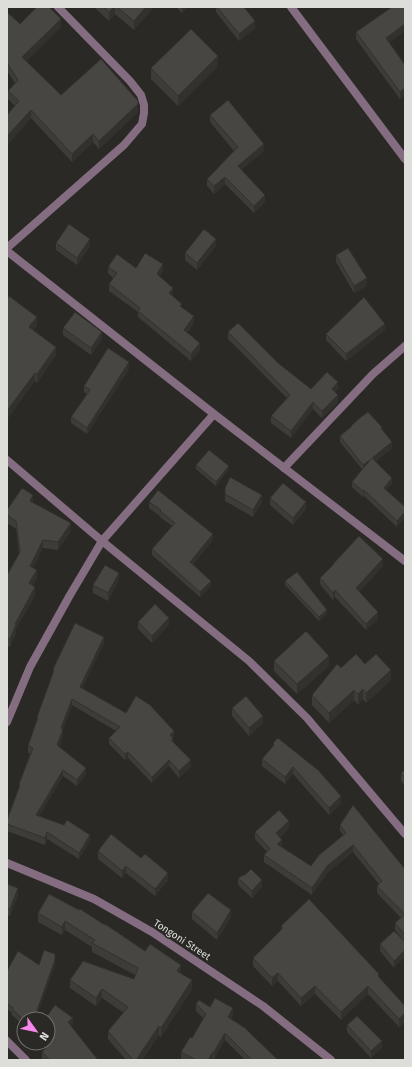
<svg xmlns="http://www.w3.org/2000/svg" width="412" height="1067" font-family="'Fira Sans',sans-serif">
	<rect width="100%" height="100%" fill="#2a2925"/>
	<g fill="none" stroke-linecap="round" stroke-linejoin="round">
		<!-- minor -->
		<g stroke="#846d81" stroke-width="8">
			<path d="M 291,7 L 405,159"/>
			<path d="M 7,248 L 124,145 L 142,124 L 144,113 L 144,105 L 141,95 L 130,81 L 58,7"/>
			<path d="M 7,251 L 214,414 L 405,561"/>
			<path d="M 7,460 L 102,541 L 249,661 L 307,718 L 405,834"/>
			<path d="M 284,468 L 373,374 L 405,346"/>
			<path d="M 7,722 L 30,667 L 70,595 L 102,541 L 214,414"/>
			<path d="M 7,1041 L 26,1060"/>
		</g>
		<!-- tertiary -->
		<path stroke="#846d81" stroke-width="8" d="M 7,863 L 94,899 L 152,932 L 263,1006 L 331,1060"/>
	</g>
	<!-- wall -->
	<g fill="#3d3c39">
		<path d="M 96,7 L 154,7 L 134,30 L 115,14 L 109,21 L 96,9 Z"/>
		<path d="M 176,7 L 188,7 L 182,13 Z"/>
		<path d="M 216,7 L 244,7 L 255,28 L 239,41 L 216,12 Z"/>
		<path d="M 7,12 L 20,24 L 61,27 L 26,61 L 61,95 L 138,112 L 99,149 L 93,142 L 72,162 L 31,118 L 7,145 L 7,115 L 15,106 L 8,99 L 8,91 L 15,83 L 7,71 Z"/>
		<path d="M 356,32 L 389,42 L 405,65 L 405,95 L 400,99 L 356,39 Z"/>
		<path d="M 218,66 L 178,106 L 151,79 L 151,68 Z"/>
		<path d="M 210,115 L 264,151 L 241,170 L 265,202 L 254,213 L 225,184 L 214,194 L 207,186 L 207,179 L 234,151 L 210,122 Z"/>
		<path d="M 56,243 L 90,246 L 77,265 L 56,250 Z"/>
		<path d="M 216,246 L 197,270 L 185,260 L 185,253 Z"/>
		<path d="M 336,255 L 367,286 L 354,293 L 336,262 Z"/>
		<path d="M 108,267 L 136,268 L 163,271 L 159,277 L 173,295 L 172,296 L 194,323 L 187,333 L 200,350 L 191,361 L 138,317 L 138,312 L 109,291 L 109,284 L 113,278 L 108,273 Z"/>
		<path d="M 7,297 L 37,326 L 33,330 L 56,355 L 37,383 L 35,381 Z"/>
		<path d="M 63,328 L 102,339 L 91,355 L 63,335 Z"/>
		<path d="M 385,330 L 346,361 L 326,340 L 326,334 Z"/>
		<path d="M 228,332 L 278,363 L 311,389 L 338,389 L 335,392 L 338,402 L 322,418 L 313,409 L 291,438 L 271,423 L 271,416 L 287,398 L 228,339 Z"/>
		<path d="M 129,369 L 87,434 L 71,423 L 71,417 L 87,394 L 84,392 L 84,386 Z"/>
		<path d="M 351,426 L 382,429 L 392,448 L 375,462 L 392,484 L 386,490 L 405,507 L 397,527 L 364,496 L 363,497 L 352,487 L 352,482 L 362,469 L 340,442 L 340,436 L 351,427 Z"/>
		<path d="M 196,465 L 229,469 L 216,486 L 196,469 Z"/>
		<path d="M 225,488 L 262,502 L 253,517 L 225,501 Z"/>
		<path d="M 270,498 L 306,509 L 293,525 L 270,505 Z"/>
		<path d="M 149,502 L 213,540 L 193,564 L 211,586 L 200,597 L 152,555 L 152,549 L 172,526 L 160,517 L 160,516 L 149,508 Z"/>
		<path d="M 33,503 L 71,531 L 58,550 L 43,548 L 33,568 L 37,578 L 33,585 L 35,595 L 16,629 L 16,633 L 10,647 L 7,646 L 7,575 L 19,554 L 16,529 L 7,523 L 7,510 Z"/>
		<path d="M 333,564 L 383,566 L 359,592 L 378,619 L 366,630 L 335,597 L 333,600 L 320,584 L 320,578 L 333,565 Z"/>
		<path d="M 119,580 L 108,601 L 93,593 L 93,585 Z"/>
		<path d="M 285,581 L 327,614 L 319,621 L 285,585 Z"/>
		<path d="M 138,622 L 169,625 L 152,643 L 138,629 Z"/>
		<path d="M 104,643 L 82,688 L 126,713 L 174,737 L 173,738 L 173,743 L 191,767 L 179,778 L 169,766 L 152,783 L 128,758 L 125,760 L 109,744 L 109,738 L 116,731 L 72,705 L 63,729 L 63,735 L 59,747 L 86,774 L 77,786 L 63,776 L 39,816 L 90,841 L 79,859 L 47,839 L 45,845 L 7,831 L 7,820 L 19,788 L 19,784 L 30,753 L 28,753 L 28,746 L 37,722 L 37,717 L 53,674 L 53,669 Z"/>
		<path d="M 274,661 L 329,666 L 297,694 L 274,671 Z"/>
		<path d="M 365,664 L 391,680 L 366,703 L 363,699 L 358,705 L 354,700 L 329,723 L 312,705 L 312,695 L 341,668 Z"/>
		<path d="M 232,708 L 263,723 L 249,736 L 232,716 Z"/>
		<path d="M 273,743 L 341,803 L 329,815 L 293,774 L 285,784 L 262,766 L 262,759 L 273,746 Z"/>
		<path d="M 405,770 L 405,786 L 401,781 L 401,773 Z"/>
		<path d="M 340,825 L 405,869 L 405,940 L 404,941 L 395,930 L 395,923 L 401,918 L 377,893 L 377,886 L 379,884 L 353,852 L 327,873 L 312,895 L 264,862 L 264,855 L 267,852 L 255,839 L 255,832 L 289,828 L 280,837 L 282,846 L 281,847 L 311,866 L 343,835 L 340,831 Z"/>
		<path d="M 98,851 L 168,880 L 155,896 L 126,873 L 122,878 L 98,859 Z"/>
		<path d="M 246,874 L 262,887 L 252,898 L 238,885 L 238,878 Z"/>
		<path d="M 7,884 L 18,895 L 10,916 L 7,915 Z"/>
		<path d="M 49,894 L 181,973 L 192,989 L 161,1037 L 159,1035 L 142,1060 L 126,1060 L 108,1039 L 108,1031 L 124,1013 L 102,998 L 96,1006 L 70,988 L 70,980 L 134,979 L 135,975 L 92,952 L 92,947 L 65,930 L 62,935 L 38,922 L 38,913 Z"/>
		<path d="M 192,912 L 231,917 L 217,940 L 192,919 Z"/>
		<path d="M 281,926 L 379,977 L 405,1006 L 405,1022 L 399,1027 L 368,994 L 341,1020 L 315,994 L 301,1006 L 278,981 L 272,986 L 253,966 L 253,958 L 281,930 Z"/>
		<path d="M 394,931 L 394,968 L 380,951 L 380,944 Z"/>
		<path d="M 39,965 L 55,966 L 24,1019 L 24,1026 L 12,1015 L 12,1013 L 7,1009 L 7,971 Z"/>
		<path d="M 196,1004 L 210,1007 L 233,1015 L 231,1019 L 278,1060 L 245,1060 L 225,1040 L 214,1059 L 213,1059 L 212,1060 L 183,1060 L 181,1059 L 181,1052 L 192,1038 L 204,1019 L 196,1011 Z"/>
		<path d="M 48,1019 L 73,1024 L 71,1026 L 98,1060 L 43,1060 L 42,1058 L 42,1052 L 47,1046 L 43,1043 L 48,1043 Z"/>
		<path d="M 347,1025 L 382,1048 L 371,1058 L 347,1032 Z"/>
	</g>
	<!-- shaded-wall -->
	<g fill="#32312e">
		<path d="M 114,7 L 115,7 L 115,14 L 109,21 L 109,12 Z"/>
		<path d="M 146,7 L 154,7 L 134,30 L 134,21 Z"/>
		<path d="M 182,7 L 188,7 L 182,13 Z"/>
		<path d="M 61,19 L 61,27 L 22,66 L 22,57 Z"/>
		<path d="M 255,21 L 255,28 L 239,41 L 239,34 Z"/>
		<path d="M 405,24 L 405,31 L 386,45 L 386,38 Z"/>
		<path d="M 218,56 L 218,66 L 178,106 L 178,96 Z"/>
		<path d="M 405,88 L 405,95 L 400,99 L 400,92 Z"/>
		<path d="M 138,104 L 138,112 L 99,149 L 99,141 Z"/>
		<path d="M 31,110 L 31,118 L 7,145 L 7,136 Z"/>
		<path d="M 93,134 L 93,142 L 72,162 L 72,154 Z"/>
		<path d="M 264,144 L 264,151 L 238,173 L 238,166 Z"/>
		<path d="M 225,177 L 225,184 L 214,194 L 214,186 Z"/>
		<path d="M 265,195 L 265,202 L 254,213 L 254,206 Z"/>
		<path d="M 90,239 L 90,246 L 77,265 L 77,258 Z"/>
		<path d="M 216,239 L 216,246 L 197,270 L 197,263 Z"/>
		<path d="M 163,264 L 163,271 L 157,281 L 157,274 Z"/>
		<path d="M 367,278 L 367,286 L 354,293 L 354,286 Z"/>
		<path d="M 173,288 L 173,295 L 169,300 L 169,293 Z"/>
		<path d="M 194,316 L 194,323 L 184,337 L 184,330 Z"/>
		<path d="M 37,317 L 37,326 L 29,336 L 29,327 Z"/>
		<path d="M 385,324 L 385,330 L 346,361 L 346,354 Z"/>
		<path d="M 102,332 L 102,339 L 91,355 L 91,348 Z"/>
		<path d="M 200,343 L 200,350 L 191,361 L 191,354 Z"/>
		<path d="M 56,347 L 56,355 L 37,383 L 37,374 Z"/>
		<path d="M 129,362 L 129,369 L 87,434 L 87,428 Z"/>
		<path d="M 35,373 L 35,381 L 7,420 L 7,411 Z"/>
		<path d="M 338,382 L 338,389 L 332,396 L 332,389 Z"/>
		<path d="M 338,395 L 338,402 L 322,418 L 322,411 Z"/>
		<path d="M 313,402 L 313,409 L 291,438 L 291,431 Z"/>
		<path d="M 392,442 L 392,448 L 372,464 L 372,458 Z"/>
		<path d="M 371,459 L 363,471 L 363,465 Z"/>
		<path d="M 229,466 L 229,469 L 216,486 L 216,482 Z"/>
		<path d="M 392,478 L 392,484 L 384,493 L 384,488 Z"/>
		<path d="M 364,490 L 364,496 L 363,497 L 363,491 Z"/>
		<path d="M 33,495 L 33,503 L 30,501 Z"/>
		<path d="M 262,495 L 262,502 L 253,517 L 253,510 Z"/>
		<path d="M 306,502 L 306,509 L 293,525 L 293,518 Z"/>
		<path d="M 405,512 L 405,518 L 397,527 L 397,521 Z"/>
		<path d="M 71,523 L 71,531 L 58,550 L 58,542 Z"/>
		<path d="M 213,534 L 213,540 L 190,567 L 190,562 Z"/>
		<path d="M 43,540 L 43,548 L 30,574 L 30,566 Z"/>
		<path d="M 383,559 L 383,566 L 356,595 L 356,588 Z"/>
		<path d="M 37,570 L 37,578 L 29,591 L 29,583 Z"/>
		<path d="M 119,573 L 119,580 L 108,601 L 108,593 Z"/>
		<path d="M 211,581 L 211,586 L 200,597 L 200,592 Z"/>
		<path d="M 35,587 L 35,595 L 16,629 L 16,633 L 10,647 L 10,639 L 15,624 Z"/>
		<path d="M 335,590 L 335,597 L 333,600 L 333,593 Z"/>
		<path d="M 327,610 L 327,614 L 319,621 L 319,617 Z"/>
		<path d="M 378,612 L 378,619 L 366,630 L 366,624 Z"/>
		<path d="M 169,618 L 169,625 L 152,643 L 152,636 Z"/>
		<path d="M 104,637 L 104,643 L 80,693 L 80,687 Z"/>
		<path d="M 329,656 L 329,666 L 297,694 L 297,684 Z"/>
		<path d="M 391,670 L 391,680 L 366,703 L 366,693 Z"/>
		<path d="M 363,689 L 363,699 L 358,705 L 358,694 Z"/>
		<path d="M 354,690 L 354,700 L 329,723 L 329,713 Z"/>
		<path d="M 8,693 L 8,702 L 7,703 L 7,694 Z"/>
		<path d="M 72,699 L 72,705 L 61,735 L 61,728 Z"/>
		<path d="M 263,716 L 263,723 L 249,736 L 249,728 Z"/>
		<path d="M 63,729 L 63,735 L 57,751 L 57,745 Z"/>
		<path d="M 174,731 L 174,737 L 170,741 L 170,735 Z"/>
		<path d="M 128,752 L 128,758 L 125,760 L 125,754 Z"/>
		<path d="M 169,760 L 169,766 L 152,783 L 152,777 Z"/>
		<path d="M 191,760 L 191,767 L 179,778 L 179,771 Z"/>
		<path d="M 293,767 L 293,774 L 285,784 L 285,777 Z"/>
		<path d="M 86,768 L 86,774 L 77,786 L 77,780 Z"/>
		<path d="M 63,770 L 63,776 L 36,821 L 36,815 Z"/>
		<path d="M 341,796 L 341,803 L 329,815 L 329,808 Z"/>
		<path d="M 289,821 L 289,828 L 276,840 L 276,833 Z"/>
		<path d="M 47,832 L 47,839 L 45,845 L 45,838 Z"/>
		<path d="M 90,835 L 90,841 L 79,859 L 79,853 Z"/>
		<path d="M 282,840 L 282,846 L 277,851 L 277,844 Z"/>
		<path d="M 353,845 L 353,852 L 327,873 L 312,895 L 312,888 L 327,866 Z"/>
		<path d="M 126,866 L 126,873 L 122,878 L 122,871 Z"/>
		<path d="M 168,873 L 168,880 L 155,896 L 155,889 Z"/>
		<path d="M 262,880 L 262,887 L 252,898 L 252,891 Z"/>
		<path d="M 18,888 L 18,895 L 10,916 L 10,909 Z"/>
		<path d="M 231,910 L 231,917 L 217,940 L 217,933 Z"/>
		<path d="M 65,921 L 65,930 L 62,935 L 62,927 Z"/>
		<path d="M 405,933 L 405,940 L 404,941 L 404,934 Z"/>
		<path d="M 405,950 L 405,957 L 394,968 L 394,961 Z"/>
		<path d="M 55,960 L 55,966 L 36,1019 L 34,1019 Z"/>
		<path d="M 181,965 L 181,974 L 177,971 Z"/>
		<path d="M 278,973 L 278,981 L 272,986 L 272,978 Z"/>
		<path d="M 192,980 L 192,989 L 161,1037 L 161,1028 Z"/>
		<path d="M 315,986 L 315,994 L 301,1006 L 301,998 Z"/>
		<path d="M 368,986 L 368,994 L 341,1020 L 341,1012 Z"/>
		<path d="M 102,989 L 102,998 L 96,1006 L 96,998 Z"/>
		<path d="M 233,1008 L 233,1015 L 228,1024 L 228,1017 Z"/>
		<path d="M 405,1013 L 405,1022 L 399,1027 L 399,1019 Z"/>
		<path d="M 73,1018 L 73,1024 L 68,1028 L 68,1022 Z"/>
		<path d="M 159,1026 L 159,1035 L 142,1060 L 136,1060 Z"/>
		<path d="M 225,1033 L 225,1040 L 214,1059 L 214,1052 Z"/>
		<path d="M 382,1041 L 382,1048 L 371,1058 L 371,1051 Z"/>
		<path d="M 213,1052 L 213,1059 L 212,1060 L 208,1060 Z"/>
	</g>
	<!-- building -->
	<g fill="#474642" stroke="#32312e">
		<path d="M 37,7 L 49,7 L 61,19 L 22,57 L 61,95 L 101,59 L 138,101 L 138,104 L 99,141 L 93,134 L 72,154 L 31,110 L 7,136 L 7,115 L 19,101 L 8,91 L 18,80 L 7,63 L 7,12 L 20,24 Z"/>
		<path d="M 104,7 L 114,7 L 109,12 Z"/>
		<path d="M 117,7 L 146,7 L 134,21 Z"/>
		<path d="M 217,7 L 244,7 L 255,21 L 239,34 Z"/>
		<path d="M 392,7 L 405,7 L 405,24 L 386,38 L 405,65 L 405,88 L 400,92 L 356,32 Z"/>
		<path d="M 191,29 L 218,56 L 178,96 L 151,68 Z"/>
		<path d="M 228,100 L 264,144 L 238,166 L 265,195 L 254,206 L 225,177 L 214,186 L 207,179 L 238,147 L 210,115 Z"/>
		<path d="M 69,224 L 90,239 L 77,258 L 56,243 Z"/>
		<path d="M 204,229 L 216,239 L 197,263 L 185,253 Z"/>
		<path d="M 348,248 L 367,278 L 354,286 L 336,255 Z"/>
		<path d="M 145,253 L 163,264 L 157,274 L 173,288 L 169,293 L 182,304 L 180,306 L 194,316 L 184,330 L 200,343 L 191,354 L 138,311 L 140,308 L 109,284 L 117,273 L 108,267 L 117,254 L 136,268 Z"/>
		<path d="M 9,296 L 37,317 L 29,327 L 56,347 L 37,374 L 35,373 L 7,411 L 7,297 L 8,298 Z"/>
		<path d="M 364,297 L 385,324 L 346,354 L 326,334 Z"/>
		<path d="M 75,312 L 102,332 L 91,348 L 63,328 Z"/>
		<path d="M 238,323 L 278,363 L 311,389 L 327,372 L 338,382 L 332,389 L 338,395 L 322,411 L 313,402 L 291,431 L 271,416 L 290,395 L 228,332 Z"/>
		<path d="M 108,348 L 129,362 L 87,428 L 71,417 L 90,390 L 84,386 Z"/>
		<path d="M 368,412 L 382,427 L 381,428 L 392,442 L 372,458 L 392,478 L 384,488 L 405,507 L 405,512 L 397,521 L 364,490 L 363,491 L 352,482 L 371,459 L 363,465 L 340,436 L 352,426 L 351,426 L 361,417 Z"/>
		<path d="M 209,450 L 229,466 L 216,482 L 196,465 Z"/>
		<path d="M 230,477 L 262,495 L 253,510 L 225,494 L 225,488 Z"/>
		<path d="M 283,483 L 306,502 L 293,518 L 270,498 Z"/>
		<path d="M 22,488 L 33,495 L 30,501 L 71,523 L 58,542 L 43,540 L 30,566 L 37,570 L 29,583 L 35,587 L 15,624 L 16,625 L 10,639 L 7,638 L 7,575 L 20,552 L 16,521 L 7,515 L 7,510 Z"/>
		<path d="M 158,490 L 213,534 L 190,562 L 211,581 L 200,592 L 152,549 L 175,523 L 160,511 L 161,510 L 149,502 Z"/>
		<path d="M 359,536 L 383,559 L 356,588 L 378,612 L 366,624 L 335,590 L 333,593 L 320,578 L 334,564 L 333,564 Z"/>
		<path d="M 105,565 L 119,573 L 108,593 L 93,585 Z"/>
		<path d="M 297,572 L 327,610 L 319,617 L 285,581 Z"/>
		<path d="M 155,604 L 169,618 L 152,636 L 138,622 Z"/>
		<path d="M 75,623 L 104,637 L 80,687 L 126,713 L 136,696 L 150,705 L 174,731 L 170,735 L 173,738 L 171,740 L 191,760 L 179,771 L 169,760 L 152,777 L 128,752 L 125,754 L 109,738 L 120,727 L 72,699 L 61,728 L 63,729 L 57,745 L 86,768 L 77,780 L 63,770 L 36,815 L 64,825 L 67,820 L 90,835 L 79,853 L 47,832 L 45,838 L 7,824 L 7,820 L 20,785 L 19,784 L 33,748 L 28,746 L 38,717 L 37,717 L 54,670 L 53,669 Z"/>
		<path d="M 306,631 L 329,656 L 297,684 L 274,661 Z"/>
		<path d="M 356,654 L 365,664 L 376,654 L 391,670 L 366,693 L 363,689 L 358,694 L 354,690 L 329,713 L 312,695 L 337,664 L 341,668 Z"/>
		<path d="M 246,696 L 263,716 L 249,728 L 232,708 Z"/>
		<path d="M 278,738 L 318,770 L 341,796 L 329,808 L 293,767 L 285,777 L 262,759 L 274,745 L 273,743 Z"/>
		<path d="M 405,770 L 405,778 L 401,773 Z"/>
		<path d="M 353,805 L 405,869 L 405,914 L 377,886 L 382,881 L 353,845 L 327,866 L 312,888 L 264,855 L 270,849 L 255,832 L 279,810 L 289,821 L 276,833 L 282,840 L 277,844 L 311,866 L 319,855 L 346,833 L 340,825 Z"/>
		<path d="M 111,834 L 141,858 L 145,854 L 168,873 L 155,889 L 126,866 L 122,871 L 98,851 Z"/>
		<path d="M 251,869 L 262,880 L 252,891 L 238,878 L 246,874 Z"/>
		<path d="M 7,884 L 18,888 L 10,909 L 7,908 Z"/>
		<path d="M 208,893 L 231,910 L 217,933 L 192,912 Z"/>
		<path d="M 49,894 L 79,910 L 80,909 L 105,925 L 105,924 L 145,951 L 150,944 L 181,965 L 177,971 L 192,980 L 161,1028 L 159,1026 L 136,1060 L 133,1060 L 108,1031 L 128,1007 L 102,989 L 96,998 L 70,980 L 83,961 L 134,979 L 138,968 L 92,943 L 95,940 L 65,921 L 62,927 L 38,913 Z"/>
		<path d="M 309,899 L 379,974 L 378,976 L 405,1006 L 405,1013 L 399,1019 L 368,986 L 341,1012 L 315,986 L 301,998 L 278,973 L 272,978 L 253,958 L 283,928 L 281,926 Z"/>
		<path d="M 405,914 L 405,933 L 404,934 L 395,923 Z"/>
		<path d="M 394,931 L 405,942 L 405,950 L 394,961 L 380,944 Z"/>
		<path d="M 44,950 L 55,954 L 55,960 L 34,1019 L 24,1019 L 24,1020 L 12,1009 L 13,1008 L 7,1003 L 7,971 L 18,951 L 39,965 Z"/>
		<path d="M 215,998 L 233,1008 L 228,1017 L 245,1028 L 278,1060 L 252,1060 L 225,1033 L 214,1052 L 213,1052 L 208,1060 L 196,1060 L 181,1052 L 190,1037 L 192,1038 L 206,1014 L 196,1004 L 199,1000 L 210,1007 Z"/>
		<path d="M 55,1005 L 73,1018 L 68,1022 L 98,1060 L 50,1060 L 42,1052 L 50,1043 L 48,1041 L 48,1019 L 45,1019 Z"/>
		<path d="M 357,1016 L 382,1041 L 371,1051 L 347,1025 Z"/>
	</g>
	<g text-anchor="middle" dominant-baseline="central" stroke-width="3.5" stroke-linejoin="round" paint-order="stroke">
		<!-- street labels -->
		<g font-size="10" fill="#ddddda" stroke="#2a2925">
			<text transform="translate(182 940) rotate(33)">Tongoni Street</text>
		</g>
	</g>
	<!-- border -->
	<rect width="412" height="1067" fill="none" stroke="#ddddda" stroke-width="16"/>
	<!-- north arrow -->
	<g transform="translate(36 1031) rotate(123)"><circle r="19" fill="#2a2925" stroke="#72716d"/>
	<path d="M0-3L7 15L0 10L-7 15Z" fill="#f688ed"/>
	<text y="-6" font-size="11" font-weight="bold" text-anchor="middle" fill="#ddddda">N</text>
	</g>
</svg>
